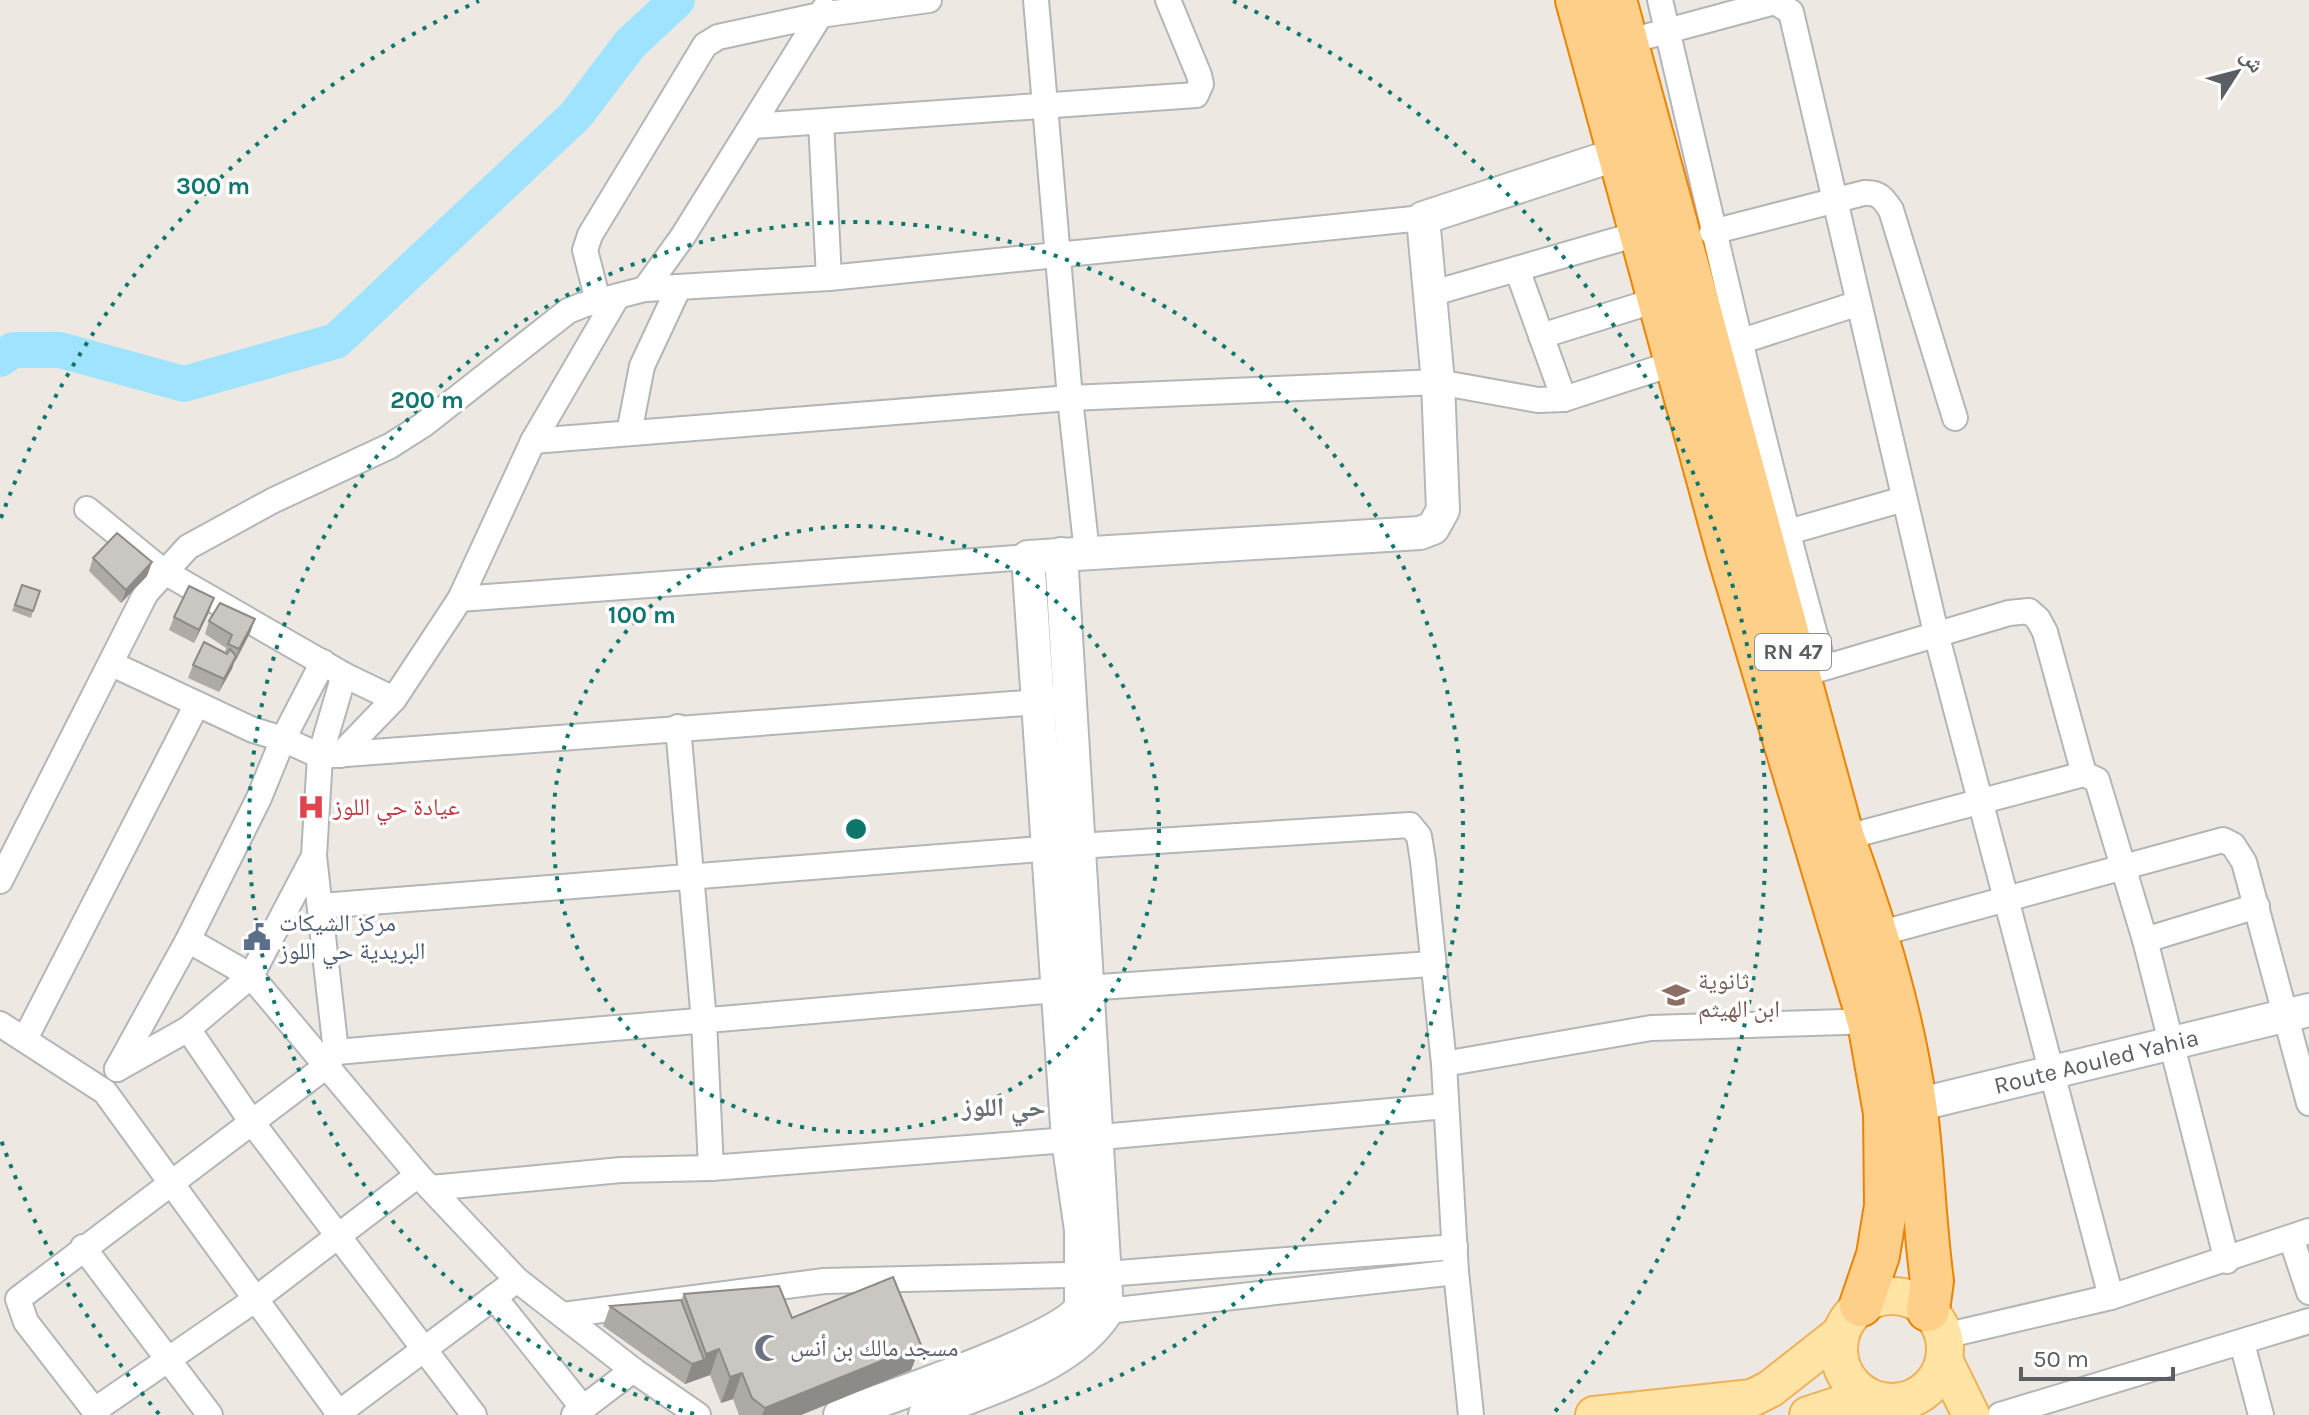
<svg xmlns="http://www.w3.org/2000/svg" width="2309" height="1415" font-family="Karla,'Noto Naskh Arabic',sans-serif">
	<rect width="100%" height="100%" fill="#ede9e2"/>
	<g fill="none" stroke-linecap="round" stroke-linejoin="round">
		<!-- river -->
		<path stroke="#a0e3ff" stroke-width="36" d="M 0,359 L 13,350 L 60,350 L 184,384 L 336,341 L 576,115 L 630,44 L 677,0"/>
		<!-- street casing -->
		<g stroke="#b2b6b9" stroke-width="28">
			<g id="street">
				<path d="M 1036,0 L 1070,398 L 1087,553"/>
				<path d="M 1660,0 C 1713,223 1762,447 1824,667"/>
				<path d="M 1626,42 L 1775,2 L 1791,12 L 1937,637 L 2111,1297"/>
				<path d="M 821,122 L 829,278"/>
				<path d="M 753,126 L 1196,95 L 1201,84 L 1199,75 L 1168,0"/>
				<path d="M 1712,232 L 1864,193 C 1879,192 1883,198 1891,210 L 1955,418"/>
				<path d="M 1517,269 L 1564,399"/>
				<path d="M 645,289 L 683,236 L 824,9"/>
				<path d="M 1430,294 L 1641,233"/>
				<path d="M 598,301 L 585,250 L 590,235 L 705,45 L 718,37 L 820,15 L 929,0"/>
				<path d="M 1541,336 L 1660,299"/>
				<path d="M 629,433 L 642,366 L 679,287"/>
				<path d="M 533,441 L 1070,398 L 1438,382 L 1538,400 L 1564,399 L 1859,303"/>
				<path d="M 87,509 L 163,571 L 344,675 L 394,699"/>
				<path d="M 1771,537 L 1904,499"/>
				<path d="M 460,599 L 1028,557"/>
				<path d="M 112,664 L 253,730 L 283,739 L 320,756 L 1052,701"/>
				<path d="M 1810,672 L 2009,613 L 2029,611 L 2038,619 L 2045,632 L 2084,774"/>
				<path d="M 678,727 L 704,1021 L 711,1168"/>
				<path d="M 340,755 L 394,699 L 460,599 L 533,441 L 617,297"/>
				<path d="M 1843,838 L 2084,774 L 2097,780 L 2145,940 L 2227,1261"/>
				<path d="M 0,881 L 146,593 L 188,547 L 272,501 L 390,446 L 423,425 L 568,311 L 583,305 L 645,289 L 829,278 L 1423,218"/>
				<path d="M 321,906 L 1078,846 L 1410,825 L 1419,836 L 1423,861 L 1444,1064 L 1456,1272 L 1471,1415"/>
				<path d="M 1878,934 L 2223,840 L 2233,845 L 2244,862 L 2309,1103"/>
				<path d="M 188,940 L 251,976 L 418,1175 L 517,1280 L 633,1370 L 698,1415"/>
				<path d="M 2145,940 L 2257,906"/>
				<path d="M 0,1024 L 105,1092 L 340,1415"/>
				<path d="M 188,1029 L 251,1121 L 474,1415"/>
				<path d="M 25,1039 L 197,704"/>
				<path d="M 336,1052 L 1057,990 L 1431,964"/>
				<path d="M 1444,1064 L 1651,1028 L 1878,1021"/>
				<path d="M 117,1069 L 188,1029 L 251,976 L 314,856 L 320,756 L 344,675"/>
				<path d="M 117,1069 L 188,940 L 259,798 L 283,739 L 323,662"/>
				<path d="M 431,1188 L 621,1170 L 711,1168 L 1068,1140 L 1446,1106"/>
				<path d="M 2291,1238 L 2309,1292"/>
				<path d="M 83,1247 L 210,1415"/>
				<path d="M 494,1297 L 583,1408"/>
				<path d="M 1091,1309 L 1107,1311 L 1456,1272"/>
				<path d="M 563,1315 L 824,1281 L 1106,1274 L 1455,1247"/>
				<path d="M 1944,1336 L 2111,1297 L 2309,1231"/>
				<path d="M 2242,1343 L 2261,1415"/>
				<path d="M 95,1410 L 253,1301 L 418,1175"/>
				<path d="M 98,1415 L 26,1322 L 18,1299 L 325,1067 L 336,1052 L 314,856"/>
				<path d="M 336,1415 L 517,1280"/>
				<path d="M 574,1415 L 633,1370"/>
				<path d="M 2000,1415 L 2309,1321"/>
			</g>
		</g>
		<!-- secondary casing -->
		<g stroke="#b3b8bc" stroke-width="36">
			<g id="secondary">
				<path id="s1" d="M 1896,1110 L 2309,1010"/>
				<path d="M 840,1415 C 886,1398 1059,1341 1081,1308 L 1081,1230 L 1068,1140 L 1028,557 L 1420,533 L 1433,528 L 1443,510 L 1438,382 L 1423,218 L 1618,154"/>
				<path d="M 925,1415 C 985,1388 1069,1370 1107,1311 L 1061,554"/>
			</g>
		</g>
		<!-- primary casing -->
		<g stroke="#f2b056" stroke-width="40">
			<g id="primary">
				<circle cx="1892" cy="1349" r="53"/>
				<path d="M 1944,1360 L 1971,1415"/>
				<path d="M 1594,1415 L 1752,1398 L 1770,1389 L 1840,1334"/>
				<path d="M 1808,1415 L 1864,1397"/>
			</g>
		</g>
		<!-- highway casing -->
		<g stroke="#ef8300" stroke-width="46">
			<g id="highway">
				<path d="M 1577,0 L 1728,552 L 1869,1022 L 1885,1113 L 1886,1206 L 1878,1255 L 1861,1305"/>
				<path d="M 1615,0 L 1843,838 C 1875,925 1902,1012 1915,1104 C 1923,1163 1924,1222 1932,1281 L 1928,1310"/>
			</g>
		</g>
		<!-- street -->
		<use href="#street" stroke="#fff" stroke-width="24"/>
		<!-- secondary -->
		<use href="#secondary" stroke="#fff" stroke-width="32"/>
		<!-- primary -->
		<use href="#primary" stroke="#ffe4a5" stroke-width="36"/>
		<!-- highway -->
		<use href="#highway" stroke="#fdcf89" stroke-width="42"/>
	</g>
	<!-- wall -->
	<g fill="#aeaaa6">
		<path d="M 93,558 L 152,562 L 147,576 L 121,603 L 89,571 Z"/>
		<path d="M 22,585 L 33,611 L 31,618 L 12,611 Z"/>
		<path d="M 214,598 L 209,612 L 194,643 L 169,630 L 174,617 Z"/>
		<path d="M 255,619 L 250,633 L 219,692 L 188,678 L 193,665 L 225,652 L 226,648 L 205,634 L 209,621 Z"/>
		<path d="M 684,1294 L 921,1345 L 911,1370 L 801,1415 L 739,1415 L 733,1399 L 721,1403 L 710,1375 L 685,1384 L 603,1326 L 610,1306 L 681,1300 Z"/>
	</g>
	<!-- shaded-wall -->
	<g fill="#8d8b87">
		<path d="M 152,562 L 147,576 L 121,603 L 126,590 Z"/>
		<path d="M 214,598 L 209,612 L 194,643 L 199,630 Z"/>
		<path d="M 255,619 L 250,633 L 235,662 L 239,649 Z"/>
		<path d="M 236,656 L 232,669 L 219,692 L 224,679 Z"/>
		<path d="M 921,1345 L 911,1370 L 801,1415 L 762,1415 L 765,1408 Z"/>
		<path d="M 719,1349 L 710,1375 L 685,1384 L 692,1364 L 704,1360 L 706,1354 Z"/>
		<path d="M 742,1373 L 733,1399 L 721,1403 L 730,1377 Z"/>
	</g>
	<!-- building -->
	<g fill="#cac6c1" stroke="#8d8b87" stroke-width="2">
		<path d="M 117,533 L 152,562 L 126,590 L 93,558 Z"/>
		<path d="M 22,585 L 40,591 L 33,611 L 15,605 Z"/>
		<path d="M 189,586 L 214,598 L 199,630 L 174,617 Z"/>
		<path d="M 220,603 L 255,619 L 239,649 L 228,644 L 232,635 L 209,621 Z"/>
		<path d="M 204,642 L 227,654 L 230,649 L 236,656 L 224,679 L 193,665 Z"/>
		<path d="M 893,1277 L 921,1345 L 765,1408 L 752,1398 L 742,1373 L 730,1377 L 719,1349 L 706,1354 L 684,1294 L 779,1286 L 792,1318 Z"/>
		<path d="M 681,1300 L 704,1360 L 692,1364 L 610,1306 Z"/>
	</g>
	<!-- distance rings -->
	<g fill="none" stroke="#0f766e" stroke-width="4" stroke-dasharray="4 8">
		<circle cx="856" cy="829" r="303"/>
		<path d="M694 1414A607 607 0 1 1 1018 1414"/>
		<path d="M159 1414A910 910 0 0 1 1 1140M1 518A910 910 0 0 1 479 1M1233 1A910 910 0 0 1 1553 1414"/>
	</g>
	<!-- icons -->
	<defs>
		<g id="hospital-bare" transform="scale(2.16)"><path d="M-5-5h3v3.5h4V-5h3V5h-3V1.5h-4V5h-3Z" fill="#e0444e" stroke="#fff" stroke-width="2.5" paint-order="stroke"/></g>
		<g id="civic-bare" transform="scale(2.16)"><path d="M-.6-6.5H3V-4.5H.6V-3L4-1V1h2V6H-6V1h2V-1L-.6-3ZM-1.2 2.5V6h2.4V2.5Z" fill="#5c6f8a" stroke="#fff" stroke-width="2.5" paint-order="stroke"/></g>
		<g id="school-bare" transform="scale(2.16)"><path d="M0-5L7-2L0 1L-7-2ZM-4 1L0 2.5L4 1V4Q0 6-4 4Z" fill="#8d6e63" stroke="#fff" stroke-width="2.5" paint-order="stroke"/></g>
		<g id="mosque-bare" transform="scale(2.16)"><path d="M3.5-4.9A6 6 0 1 0 3.5 4.9A5 5 0 1 1 3.5-4.9Z" fill="#6b7280" stroke="#fff" stroke-width="2.5" paint-order="stroke"/></g>
	</defs>
	<g fill-rule="evenodd">
		<use href="#hospital-bare" x="311" y="807"/>
		<use href="#civic-bare" x="257" y="937"/>
		<use href="#school-bare" x="1676" y="995"/>
		<use href="#mosque-bare" x="768" y="1348"/>
	</g>
	<g text-anchor="middle" dominant-baseline="central" stroke-width="7" stroke-linejoin="round" paint-order="stroke">
		<!-- shield labels -->
		<rect fill="#fff" stroke="#8c8f92" stroke-width="2" x="1755" y="634" width="76" height="36" rx="6"/>
		<g font-size="22" font-weight="bold" fill="#5a5f63">
			<text x="1793" y="652">RN 47</text>
		</g>
		<!-- health labels -->
		<g font-size="24" fill="#be3a42" stroke="#fff" text-anchor="start">
			<text x="333" y="807">عيادة حي اللوز</text>
		</g>
		<!-- service labels -->
		<g font-size="24" fill="#4e5e75" stroke="#fff" text-anchor="start">
			<text x="279" y="923">مركز الشيكات<tspan x="279" dy="28">البريدية حي اللوز</tspan></text>
		</g>
		<!-- education labels -->
		<g font-size="24" fill="#785e54" stroke="#fff" text-anchor="start">
			<text x="1698" y="981">ثانوية<tspan x="1698" dy="28">ابن الهيثم</tspan></text>
		</g>
		<!-- street labels -->
		<g font-size="24" fill="#5a5f63" stroke="#fff">
			<text stroke="none"><textPath href="#s1" startOffset="206">Route Aouled Yahia</textPath></text>
		</g>
		<!-- worship labels -->
		<g font-size="24" fill="#5b616d" stroke="#fff" text-anchor="start">
			<text x="790" y="1348">مسجد مالك بن أنس</text>
		</g>
		<!-- neighbourhood labels -->
		<g font-size="26" font-weight="bold" fill="#6b7175" stroke="#fff">
			<text x="1004" y="1107">حي اللوز</text>
		</g>
	</g>
	<circle cx="856" cy="829" r="12" fill="#0f766e" stroke="#fff" stroke-width="4"/>
	<g font-size="24" text-anchor="middle" font-weight="bold" fill="#0f766e" stroke="#fff" stroke-width="7" stroke-linejoin="round" paint-order="stroke">
		<text x="213" y="194">300 m</text>
		<text x="427" y="408">200 m</text>
		<text x="642" y="623">100 m</text>
	</g>
	<!-- north arrow -->
	<g transform="translate(2237 72) rotate(54)" stroke="#ffffff" stroke-width="6" paint-order="stroke">
	<path d="M0-6L14 30L0 20L-14 30Z" fill="#5a5f63"/>
	<text y="-12" font-size="22" font-weight="bold" text-anchor="middle" fill="#5a5f63">ش</text>
	</g>
	<!-- scale -->
	<path d="M2021 1367v12h152v-12" fill="none" stroke="#5a5f63" stroke-width="4"/>
	<text x="2033" y="1367" font-size="24" fill="#5a5f63" stroke="#ffffff" stroke-width="6" paint-order="stroke">50 m</text>
</svg>
